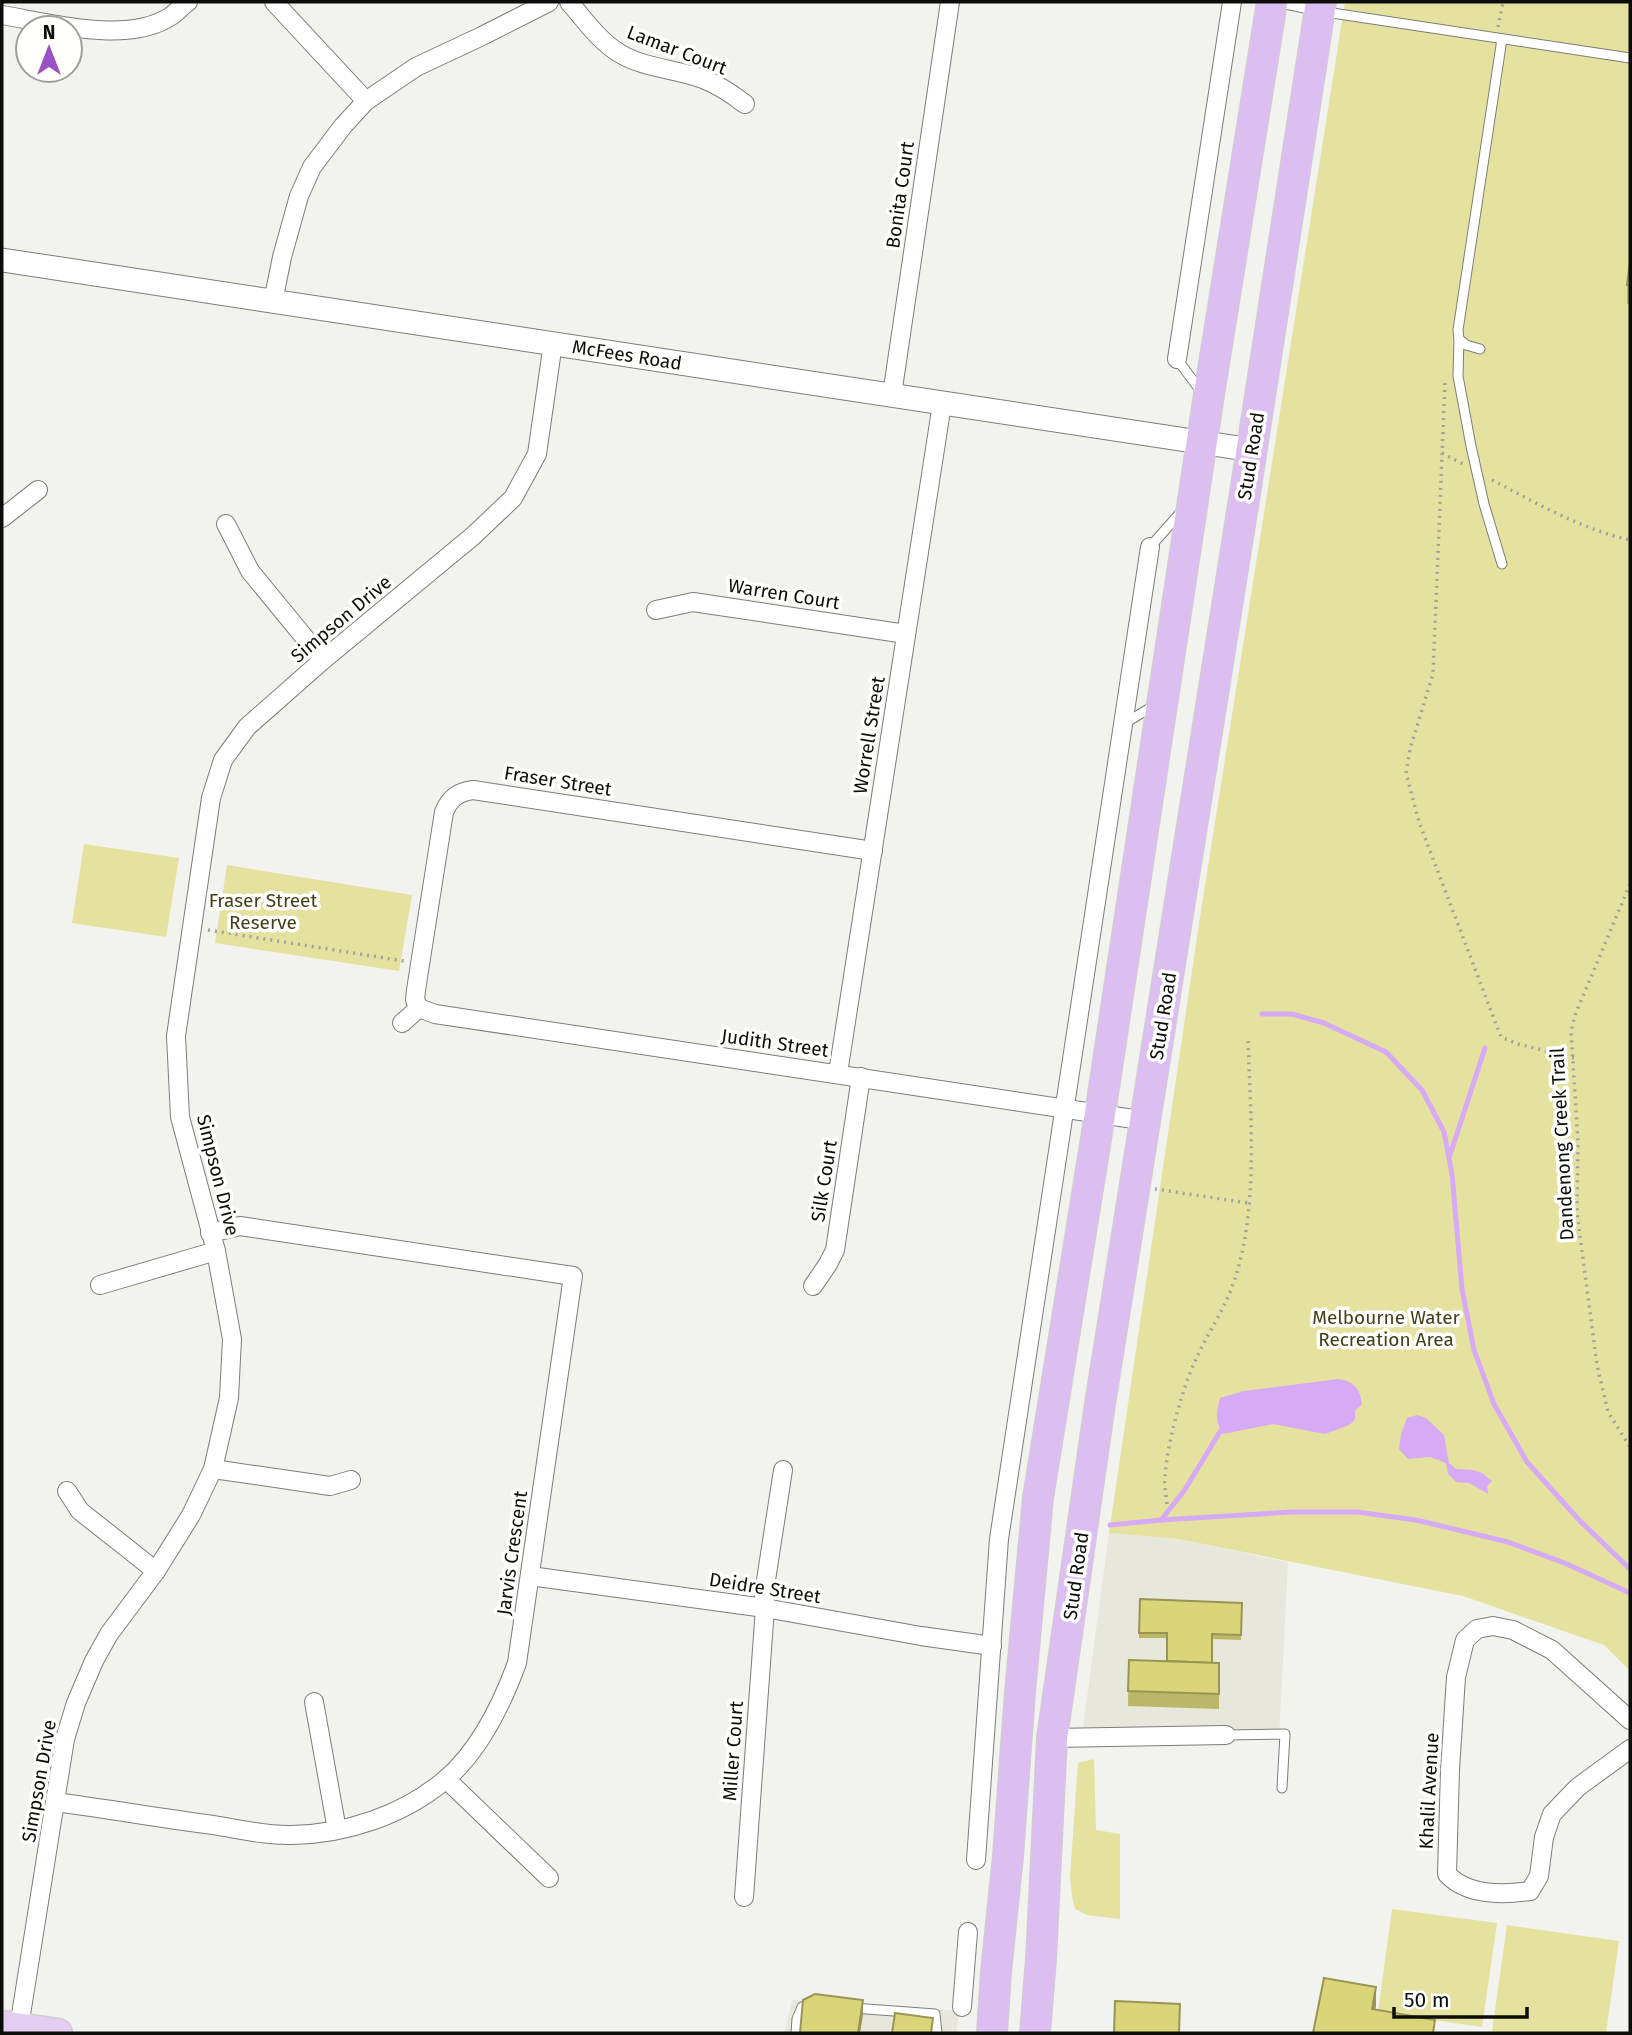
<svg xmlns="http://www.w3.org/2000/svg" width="1632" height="2035" font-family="'Fira Sans',sans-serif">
	<rect width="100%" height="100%" fill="#f2f2ee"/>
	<!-- built -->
	<g fill="#e8e7dc">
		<path d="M 1109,1533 L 1178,1539 L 1288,1562 L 1279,1738 L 1081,1742 Z"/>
		<path d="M 792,2000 L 959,2011 L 956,2033 L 784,2033 Z"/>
	</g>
	<!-- green -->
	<g fill="#e5e29f">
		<path d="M 1345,2 L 1630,2 L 1630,1671 L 1604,1645 L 1463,1596 L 1178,1539 L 1109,1533 L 1200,917 Z"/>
		<path d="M 84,844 L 179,858 L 166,937 L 72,923 Z"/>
		<path d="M 227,865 L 412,895 L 399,971 L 215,943 Z"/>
		<path d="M 1094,1759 L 1096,1830 L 1120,1834 L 1120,1919 L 1087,1915 L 1075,1909 L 1072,1896 L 1070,1877 L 1078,1763 Z"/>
		<path d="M 1392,1909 L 1497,1923 L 1482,2027 L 1378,2012 Z"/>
		<path d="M 1507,1925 L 1619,1941 L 1606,2033 L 1506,2033 L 1492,2031 Z"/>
	</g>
	<!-- water -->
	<g fill="#d7aaf5">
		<path d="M 1338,1379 C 1354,1381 1360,1389 1362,1404 L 1355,1411 C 1355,1415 1356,1419 1353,1422 C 1349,1426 1330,1432 1325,1434 L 1273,1424 L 1223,1434 C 1215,1421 1216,1413 1220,1398 L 1244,1391 Z"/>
		<path d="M 1417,1415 L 1426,1418 L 1444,1435 L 1449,1463 L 1456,1469 L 1473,1470 L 1482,1473 L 1492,1481 L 1487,1486 L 1488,1494 L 1469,1483 L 1456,1482 L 1448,1474 L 1446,1463 L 1430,1457 L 1408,1459 L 1399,1449 L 1401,1434 L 1407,1418 Z"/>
	</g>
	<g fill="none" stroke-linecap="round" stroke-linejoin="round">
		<!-- stream -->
		<g stroke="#d7aaf5" stroke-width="5">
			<path d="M 1262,1014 L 1292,1014 L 1324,1023 L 1386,1052 L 1422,1090 L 1444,1132 L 1452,1174 L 1462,1289 L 1474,1350 L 1494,1404 L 1527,1462 L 1580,1521 L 1630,1569"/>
			<path d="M 1450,1155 L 1485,1048"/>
			<path d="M 1161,1520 L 1184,1491 L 1221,1430"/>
			<path d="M 1110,1525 L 1161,1520 L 1292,1512 L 1357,1512 L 1416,1520 L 1508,1542 L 1567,1564 L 1630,1593"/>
		</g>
		<!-- service casing -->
		<g stroke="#7d7d79" stroke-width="11">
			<g id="service">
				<path d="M 1276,2 L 1319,11 L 1630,58"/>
				<path d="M 1459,339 L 1458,376 L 1471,446 L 1484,504 L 1502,564"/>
				<path d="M 1480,349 L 1466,345 L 1459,339 L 1458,330 L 1502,39"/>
				<path d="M 1177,359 L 1203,394"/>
				<path d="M 1150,547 L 1181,512"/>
				<path d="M 1125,723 L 1155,705"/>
				<path d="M 1226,1735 L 1285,1734 L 1282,1788"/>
				<path d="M 853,2008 L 935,2014 L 937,2033"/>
				<path d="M 796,2033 L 797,2019 L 802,2007 L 812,2005"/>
			</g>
		</g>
		<!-- minor casing -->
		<g stroke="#7d7d79" stroke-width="20">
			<g id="minor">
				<path d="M 274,2 L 366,101"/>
				<path d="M 569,2 C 584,19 598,40 619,53 C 643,68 676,69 703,79 C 719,85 732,94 745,104"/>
				<path d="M 2,15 C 50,23 128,45 171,16 C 177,12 182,6 188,2"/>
				<path d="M 273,302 L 282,257 L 299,196 L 312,167 L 343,126 L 366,101 L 416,67 L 482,36 L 549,2"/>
				<path d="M 1177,359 L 1232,2"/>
				<path d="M 892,395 L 950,2"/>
				<path d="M 2,518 L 38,490"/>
				<path d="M 226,524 L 250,571 L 323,660"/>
				<path d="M 656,610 L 693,602 L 906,634"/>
				<path d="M 419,1008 L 435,1014 L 1147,1121"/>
				<path d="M 419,1008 L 415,1000 L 416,990 L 444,812 C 450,798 458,792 473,790 L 873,851"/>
				<path d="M 402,1023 L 419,1008"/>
				<path d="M 838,1073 L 942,404"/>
				<path d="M 100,1285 L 216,1251"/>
				<path d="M 813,1286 L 828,1264 L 835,1250 L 861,1077"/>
				<path d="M 213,1469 L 330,1486 L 351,1480"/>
				<path d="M 67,1491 L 80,1511 L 156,1571"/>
				<path d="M 530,1576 L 765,1608 L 921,1636 L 992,1646"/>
				<path d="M 314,1702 L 337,1830"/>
				<path d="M 1630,1720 L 1552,1650 L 1513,1630 L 1493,1626 L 1477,1629 L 1465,1640 L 1456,1677 L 1450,1770 L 1447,1874 C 1467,1896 1502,1895 1530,1891 L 1539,1876 L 1544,1837 L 1552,1814 L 1578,1787 L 1630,1749"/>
				<path d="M 1052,1738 L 1226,1735"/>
				<path d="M 446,1779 L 549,1878"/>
				<path d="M 55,1802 C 108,1809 160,1818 213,1825 C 239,1829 266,1836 292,1835 C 347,1834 403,1815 445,1780 C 479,1751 502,1704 517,1663 L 573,1276 L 240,1226 L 210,1233"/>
				<path d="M 976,1860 L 999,1539 L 1150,547"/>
				<path d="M 744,1897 L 765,1608 L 764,1593 L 783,1470"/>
				<path d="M 962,2007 L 968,1932"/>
				<path d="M 19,2027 L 65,1739 L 76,1703 L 94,1661 L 109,1634 L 156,1571 L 191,1515 L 213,1469 L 229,1398 L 232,1339 L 216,1251 L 180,1117 L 176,1036 L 211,798 L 223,760 L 247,727 L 323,660 L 473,536 L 513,498 L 537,454 L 553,343"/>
			</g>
		</g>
		<!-- tertiary casing -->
		<g stroke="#7d7d79" stroke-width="25">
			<path id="tertiary" d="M 2,260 L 1252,450"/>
		</g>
		<!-- primary casing -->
		<g stroke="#cecece" stroke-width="31">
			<path id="primary" d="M 2,2025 L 58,2033"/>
		</g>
		<!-- trunk casing -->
		<g stroke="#cecece" stroke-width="32">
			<g id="trunk">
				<path d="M 992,2033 L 996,1972 L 1008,1856 L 1020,1692 L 1038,1498 L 1100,1114 L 1208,401 L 1272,2"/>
				<path d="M 1035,2033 L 1041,1959 L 1052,1738 L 1100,1404 L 1245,493 L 1321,2"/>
			</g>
		</g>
		<!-- path -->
		<g stroke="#a2a29f" stroke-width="3.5" stroke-dasharray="2 5" stroke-linecap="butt">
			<path d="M 1498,27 L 1503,2"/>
			<path d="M 1445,383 L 1433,674 L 1410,749 L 1406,773 L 1419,822 L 1501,1037 L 1518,1044 L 1574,1058"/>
			<path d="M 1442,453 L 1463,464"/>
			<path d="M 1492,480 C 1536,503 1581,529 1630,540"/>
			<path d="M 1630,884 L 1575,1015 L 1571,1032 L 1578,1141 L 1577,1213 L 1597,1365 L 1608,1412 L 1630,1447"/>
			<path d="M 208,930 L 404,961"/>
			<path d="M 1155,1189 L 1248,1203"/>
			<path d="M 1167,1504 C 1166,1495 1164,1486 1165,1477 C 1167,1444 1182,1389 1196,1359 C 1207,1334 1223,1312 1232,1287 C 1260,1212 1250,1115 1248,1037"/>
		</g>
		<!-- service -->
		<use href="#service" stroke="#fff" stroke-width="9"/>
		<!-- minor -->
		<use href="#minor" stroke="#fff" stroke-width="18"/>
		<!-- tertiary -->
		<use href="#tertiary" stroke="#fff" stroke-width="23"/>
		<!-- primary -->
		<use href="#primary" stroke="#e5cef4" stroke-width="28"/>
		<!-- trunk -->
		<use href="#trunk" stroke="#dcbef0" stroke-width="30"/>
	</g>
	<!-- wall -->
	<g fill="#bbb767">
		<path d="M 1630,262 L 1630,305 L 1627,304 L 1627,285 Z"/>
		<path d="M 1140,1599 L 1242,1603 L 1241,1640 L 1212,1639 L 1212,1663 L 1219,1663 L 1219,1709 L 1128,1706 L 1129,1660 L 1167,1661 L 1167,1638 L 1139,1638 Z"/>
	</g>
	<!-- shaded-wall -->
	<g fill="#999554">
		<path d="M 1376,1987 L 1376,2006 L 1372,2029 L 1372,2009 Z"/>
		<path d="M 863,2000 L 863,2015 L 860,2033 L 858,2033 Z"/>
	</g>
	<!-- building -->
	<g fill="#dad578" stroke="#999554" stroke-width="2">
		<path d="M 1630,262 L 1630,285 L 1627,285 Z"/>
		<path d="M 1140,1599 L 1242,1603 L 1241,1635 L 1212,1634 L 1212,1663 L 1167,1661 L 1167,1633 L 1139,1633 Z"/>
		<path d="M 1129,1660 L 1219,1663 L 1219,1694 L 1128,1691 Z"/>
		<path d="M 1324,1978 L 1376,1987 L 1372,2009 L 1435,2020 L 1433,2033 L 1313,2033 Z"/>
		<path d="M 815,1994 L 863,2000 L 858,2033 L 800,2033 L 803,2000 Z"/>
		<path d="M 1115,2001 L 1180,2004 L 1179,2033 L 1114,2033 Z"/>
		<path d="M 895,2013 L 933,2018 L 931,2033 L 892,2033 Z"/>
	</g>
	<g text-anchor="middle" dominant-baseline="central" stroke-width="7" stroke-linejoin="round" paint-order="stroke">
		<!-- street labels -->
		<g font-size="19" fill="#0c0c0a" stroke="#fffffe">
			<text transform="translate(677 50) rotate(21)">Lamar Court</text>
			<text transform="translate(900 195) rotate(-82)">Bonita Court</text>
			<text transform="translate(627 355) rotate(9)">McFees Road</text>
			<text transform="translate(1251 456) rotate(-81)">Stud Road</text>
			<text transform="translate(784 594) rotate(9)">Warren Court</text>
			<text transform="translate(341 619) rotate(-40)">Simpson Drive</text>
			<text transform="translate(869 735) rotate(-81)">Worrell Street</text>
			<text transform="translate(558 781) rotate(9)">Fraser Street</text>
			<text transform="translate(1163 1016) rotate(-81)">Stud Road</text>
			<text transform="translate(775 1043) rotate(8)">Judith Street</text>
			<text transform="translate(1562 1144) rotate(-93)">Dandenong Creek Trail</text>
			<text transform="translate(218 1175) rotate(76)">Simpson Drive</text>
			<text transform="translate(824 1181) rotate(-81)">Silk Court</text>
			<text transform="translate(512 1553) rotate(-82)">Jarvis Crescent</text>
			<text transform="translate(1076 1576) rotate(-82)">Stud Road</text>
			<text transform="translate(765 1588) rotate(9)">Deidre Street</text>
			<text transform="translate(733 1751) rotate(-86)">Miller Court</text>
			<text transform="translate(39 1781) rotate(-80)">Simpson Drive</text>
			<text transform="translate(1429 1791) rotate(-87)">Khalil Avenue</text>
		</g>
		<!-- park labels -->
		<g font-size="19" fill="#434019" stroke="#fffffe">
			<text x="263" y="900">Fraser Street<tspan x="263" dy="22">Reserve</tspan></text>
			<text x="1386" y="1317">Melbourne Water<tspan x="1386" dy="22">Recreation Area</tspan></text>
		</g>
	</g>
	<!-- border -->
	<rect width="1632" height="2035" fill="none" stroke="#0c0c0a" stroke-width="7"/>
	<!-- north arrow -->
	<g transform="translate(49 49)"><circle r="33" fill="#fffffe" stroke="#9e9e9c" stroke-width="2"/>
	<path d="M0-5L12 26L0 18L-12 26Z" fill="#9a51c3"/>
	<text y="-10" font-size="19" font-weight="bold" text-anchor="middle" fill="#0c0c0a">N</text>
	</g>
	<!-- scale -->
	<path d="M1394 2007v10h133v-10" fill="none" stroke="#0c0c0a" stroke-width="3.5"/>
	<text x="1404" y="2007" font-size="21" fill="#0c0c0a" stroke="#fffffe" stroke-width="5" paint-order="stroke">50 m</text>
</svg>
